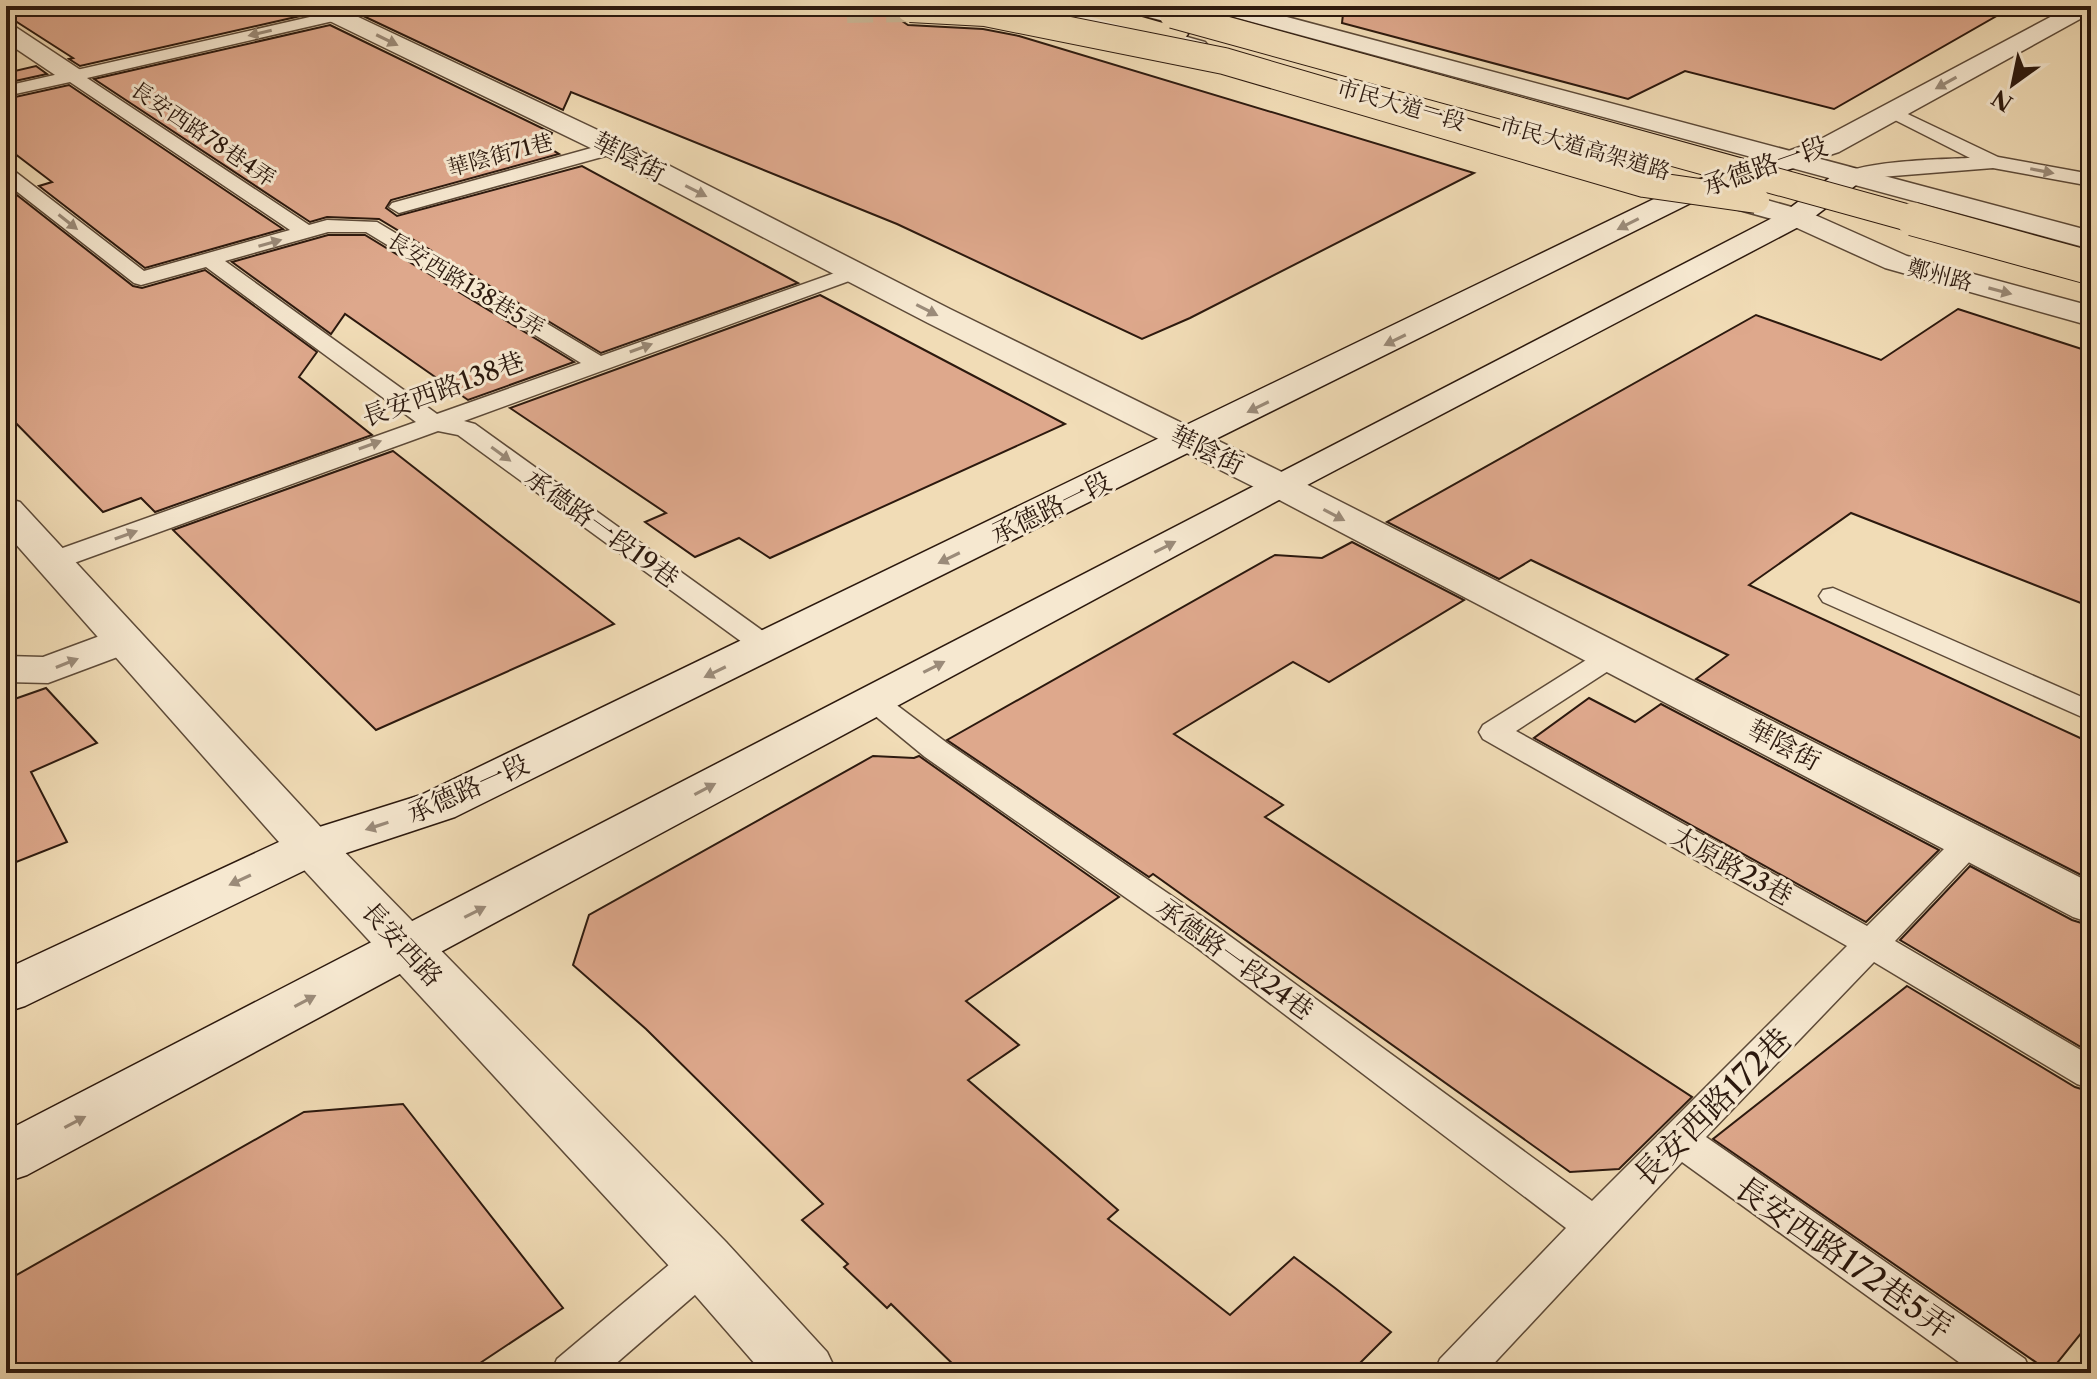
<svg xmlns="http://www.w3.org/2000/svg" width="2097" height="1379" font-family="'Libre Caslon Text','Noto Serif TC',serif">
	<rect width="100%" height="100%" fill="#f1dcb6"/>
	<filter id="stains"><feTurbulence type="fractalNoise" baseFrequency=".0025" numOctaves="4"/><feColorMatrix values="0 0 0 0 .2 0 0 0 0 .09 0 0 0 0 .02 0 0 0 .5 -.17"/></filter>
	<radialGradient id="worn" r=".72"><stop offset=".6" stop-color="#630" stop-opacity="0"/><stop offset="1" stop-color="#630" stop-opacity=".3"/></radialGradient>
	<!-- building -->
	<g fill="#dea88c" stroke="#2c190e" stroke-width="2">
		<path d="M 6,6 L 303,6 L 309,14 L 80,66 L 69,59 L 73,58 L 6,15 Z"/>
		<path d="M 342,6 L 895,6 L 896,17 L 908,25 L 983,29 L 1019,36 L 1474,173 L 1190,318 L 1142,339 L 897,224 L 571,92 L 563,110 Z"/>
		<path d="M 1344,6 L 2014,6 L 1834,109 L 1685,71 L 1628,99 L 1342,23 Z"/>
		<path d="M 330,25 L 552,133 L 546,146 L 559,154 L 391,200 L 386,208 L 397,216 L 582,166 L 798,283 L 601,353 L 379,219 L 327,217 L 310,222 L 94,79 Z"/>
		<path d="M 36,66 L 47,74 L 6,83 L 6,73 Z"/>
		<path d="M 69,85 L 283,229 L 145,268 L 39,186 L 52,182 L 6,147 L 6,99 Z"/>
		<path d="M 13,192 L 133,286 L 142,288 L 205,270 L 317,352 L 299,377 L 372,435 L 155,512 L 141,498 L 103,512 L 6,413 L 6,194 Z"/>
		<path d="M 328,235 L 365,235 L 574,362 L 468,400 L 345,314 L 331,334 L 232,262 Z"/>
		<path d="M 820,295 L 1065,424 L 770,558 L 739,538 L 695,557 L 645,522 L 666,513 L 510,408 Z"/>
		<path d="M 1958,309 L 2091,352 L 2091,607 L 1851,513 L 1749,585 L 2091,743 L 2091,880 L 1696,679 L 1728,655 L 1531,560 L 1499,579 L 1387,522 L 1756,315 L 1881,360 Z"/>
		<path d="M 393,451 L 573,592 L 614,624 L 376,730 L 173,530 Z"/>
		<path d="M 1352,542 L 1464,600 L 1329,682 L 1293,662 L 1174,734 L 1283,805 L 1265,817 L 1692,1097 L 1619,1169 L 1570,1172 L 1153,874 L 1149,877 L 947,740 L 1275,555 L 1322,558 Z"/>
		<path d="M 46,688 L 97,743 L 31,772 L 67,842 L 6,866 L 6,702 Z"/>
		<path d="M 1589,698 L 1635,722 L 1661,704 L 1939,850 L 1866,922 L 1534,738 Z"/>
		<path d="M 873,756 L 914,758 L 919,756 L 1119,897 L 966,1001 L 1019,1045 L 968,1080 L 1118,1210 L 1108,1219 L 1230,1315 L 1294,1257 L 1335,1288 L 1391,1332 L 1350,1373 L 962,1373 L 891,1304 L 887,1308 L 844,1267 L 848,1264 L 802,1220 L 823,1204 L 646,1029 L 573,965 L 589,915 Z"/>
		<path d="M 1970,866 L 2072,920 L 2091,926 L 2091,1053 L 1900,940 Z"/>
		<path d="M 1907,986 L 2075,1087 L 2091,1092 L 2091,1321 L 2050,1372 L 1713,1139 Z"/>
		<path d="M 403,1104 L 563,1308 L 465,1373 L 6,1373 L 6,1281 L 304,1112 Z"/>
	</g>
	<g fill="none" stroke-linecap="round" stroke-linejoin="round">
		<!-- trunk-tunnel -->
		<path stroke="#cab594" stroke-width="26" stroke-dasharray="26 13" stroke-linecap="butt" d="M 847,10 L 910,9"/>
		<!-- service casing -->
		<g stroke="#5d4a38" stroke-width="3">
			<g id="service">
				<path d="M 1113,6 L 1141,6 L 1207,22 L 1209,25 L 1201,30 L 1116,9 Z"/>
				<path d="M 336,11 L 342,13 L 342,19 L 87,78 L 309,225 L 327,220 L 377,222 L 601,356 L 846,269 L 853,267 L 864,273 L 860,277 L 464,421 L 475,424 L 777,641 L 782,647 L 777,653 L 767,656 L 757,653 L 458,435 L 438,431 L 63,567 L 43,567 L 39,561 L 43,555 L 416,422 L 206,267 L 141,285 L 134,283 L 6,183 L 6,168 L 13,170 L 144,271 L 290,230 L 70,82 L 6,96 L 6,86 ZM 328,232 L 366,232 L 581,363 L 437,414 L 225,261 Z"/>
				<path d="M 1893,107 L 1998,157 L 2091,174 L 2091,186 L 1993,168 L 1843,180 L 1841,176 C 1855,161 1946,159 1970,158 L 1887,116 L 1884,112 L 1887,108 Z"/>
				<path d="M 613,142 L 620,144 L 622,148 L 620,152 L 399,213 L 389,207 L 392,203 Z"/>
				<path d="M 1833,588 L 2091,701 L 2091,721 L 1823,602 L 1819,596 L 1823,590 Z"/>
				<path d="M 1612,647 L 1622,650 L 1627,656 L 1622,662 L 1516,731 L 1867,926 L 1958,835 L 1970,832 L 1982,835 L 1987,843 L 1895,941 L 2091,1056 L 2091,1089 L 2077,1084 L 1874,962 L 1706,1137 L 2025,1359 L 2031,1373 L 1974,1373 L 1682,1162 L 1485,1373 L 1434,1373 L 1440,1359 L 1566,1228 L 1192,944 L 925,757 L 856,700 L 860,694 L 871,691 L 882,694 L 947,743 L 1216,926 L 1592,1201 L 1847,946 L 1483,739 L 1479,732 L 1483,725 L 1602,650 Z"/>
				<path d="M 704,1243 L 719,1248 L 725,1261 L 719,1274 L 605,1373 L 551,1373 L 557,1359 L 689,1248 Z"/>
			</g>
		</g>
		<!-- minor casing -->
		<g stroke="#5d4a38" stroke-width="3">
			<g id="minor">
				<path d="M 306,6 L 335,6 L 623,142 L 950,309 L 1292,477 L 2091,883 L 2091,923 L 2073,917 L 1266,493 L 928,323 L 603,154 L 309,11 Z"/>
				<path d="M 2071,6 L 2091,6 L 2091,13 L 1839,152 L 1790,168 L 1780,166 L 1776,160 L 1780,154 L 1819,140 Z"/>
				<path d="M 6,24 L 14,26 L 82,71 L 85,76 L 82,81 L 64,81 L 6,42 Z"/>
				<path d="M 124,627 L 139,631 L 145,640 L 139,649 L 48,683 L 6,682 L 6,656 L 43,657 Z"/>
			</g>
		</g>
		<!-- tertiary casing -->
		<g stroke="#5d4a38" stroke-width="3">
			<g id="tertiary">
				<path d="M 1041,6 L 1077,6 L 1205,42 L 1209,47 L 1205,52 L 1197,54 L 1044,11 Z"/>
				<path d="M 1209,6 L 1246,6 L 2091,231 L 2091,249 L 1212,11 Z"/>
				<path d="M 1710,184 L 1806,211 L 1907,256 L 2091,306 L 2091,326 L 1885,268 L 1786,223 L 1700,199 L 1696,193 L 1700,187 Z"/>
				<path d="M 6,498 L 20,502 L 328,835 L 726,1242 L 827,1352 L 837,1373 L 763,1373 L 682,1280 L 294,859 L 6,533 Z"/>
			</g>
		</g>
		<!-- secondary casing -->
		<g stroke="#2c190e" stroke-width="3">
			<g id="secondary">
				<path d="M 1790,152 L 1800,154 L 1804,160 L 1800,166 L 1707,195 L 455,817 L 328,859 L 25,1006 L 6,1012 L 6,969 L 294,835 L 421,795 L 1687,183 Z"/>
				<path d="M 1850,168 L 1860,170 L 1864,176 L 1860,182 L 1806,223 L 1292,493 L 27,1175 L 6,1182 L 6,1131 L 1786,211 L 1840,170 Z"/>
			</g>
		</g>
		<!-- trunk casing -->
		<g stroke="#2c190e" stroke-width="3">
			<path id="trunk" d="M 1067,6 L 1103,6 L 1184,29 L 1188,34 L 1184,39 L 1176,41 L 1070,11 Z"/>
		</g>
		<!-- service -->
		<use href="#service" fill="#f6e8d0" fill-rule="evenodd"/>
		<!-- minor -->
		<use href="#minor" fill="#f6e8d0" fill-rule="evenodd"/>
		<!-- tertiary -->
		<use href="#tertiary" fill="#f6e8d0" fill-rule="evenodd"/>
		<!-- secondary -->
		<use href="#secondary" fill="#f6e8d0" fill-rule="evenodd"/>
		<!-- trunk -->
		<use href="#trunk" fill="#f1dcb6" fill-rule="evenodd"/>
		<!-- trunk-bridge-far1 casing -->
		<g stroke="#2c190e" stroke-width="28" stroke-linecap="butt">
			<g id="trunk-bridge-far1">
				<path d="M 910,9 L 985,13 L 1224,61 L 1644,184 L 1756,200"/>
				<path d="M 1173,15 L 1920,221"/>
			</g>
		</g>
		<!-- trunk-bridge casing -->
		<g stroke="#2c190e" stroke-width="35" stroke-linecap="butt">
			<path id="trunk-bridge" d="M 1913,219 L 2091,268"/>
		</g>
		<!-- trunk-bridge-far1 -->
		<use href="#trunk-bridge-far1" stroke="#f1dcb6" stroke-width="26"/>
		<!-- trunk-bridge -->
		<use href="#trunk-bridge" stroke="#f1dcb6" stroke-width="33"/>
	</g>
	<!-- one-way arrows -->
	<defs><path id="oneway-solid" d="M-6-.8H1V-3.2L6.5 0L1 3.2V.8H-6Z" transform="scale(2)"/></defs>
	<g fill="#9b8b79">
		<use href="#oneway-solid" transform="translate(260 33) rotate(167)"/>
		<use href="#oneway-solid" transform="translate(387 40) rotate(26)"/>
		<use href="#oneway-solid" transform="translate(1946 83) rotate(151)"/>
		<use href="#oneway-solid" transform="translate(2042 171) rotate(11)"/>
		<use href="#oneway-solid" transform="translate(696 191) rotate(27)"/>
		<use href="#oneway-solid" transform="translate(68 222) rotate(38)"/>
		<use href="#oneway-solid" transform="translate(1628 224) rotate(153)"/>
		<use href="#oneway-solid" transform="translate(270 243) rotate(-16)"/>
		<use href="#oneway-solid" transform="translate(2000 291) rotate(15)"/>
		<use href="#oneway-solid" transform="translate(927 310) rotate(27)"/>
		<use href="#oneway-solid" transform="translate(1395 340) rotate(154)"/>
		<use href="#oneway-solid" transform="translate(641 348) rotate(-20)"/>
		<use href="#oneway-solid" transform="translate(1258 407) rotate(154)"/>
		<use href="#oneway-solid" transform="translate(370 445) rotate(-20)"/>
		<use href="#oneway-solid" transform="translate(501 454) rotate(36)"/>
		<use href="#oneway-solid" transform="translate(1334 515) rotate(28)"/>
		<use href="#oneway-solid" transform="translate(126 535) rotate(-20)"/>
		<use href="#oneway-solid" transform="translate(1165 547) rotate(-27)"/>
		<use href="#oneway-solid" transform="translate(949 558) rotate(154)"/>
		<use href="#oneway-solid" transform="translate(67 663) rotate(-22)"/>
		<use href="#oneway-solid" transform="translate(934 667) rotate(-27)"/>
		<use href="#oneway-solid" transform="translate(715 672) rotate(154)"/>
		<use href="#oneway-solid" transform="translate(705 789) rotate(-28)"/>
		<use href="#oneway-solid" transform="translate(377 826) rotate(162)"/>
		<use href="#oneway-solid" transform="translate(240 880) rotate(155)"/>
		<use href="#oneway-solid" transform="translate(475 912) rotate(-27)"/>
		<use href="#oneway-solid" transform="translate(305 1001) rotate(-28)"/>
		<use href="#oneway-solid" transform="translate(75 1122) rotate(-28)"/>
	</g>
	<g text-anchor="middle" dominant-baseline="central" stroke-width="6" stroke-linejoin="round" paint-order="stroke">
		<!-- far-street labels -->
		<g font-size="22" fill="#2c190e" stroke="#f6e8d0">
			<text transform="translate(1401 105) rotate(16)">市民大道一段</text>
			<text transform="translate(203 134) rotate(34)">長安西路78巷4弄</text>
			<text transform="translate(1585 148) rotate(16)">市民大道高架道路</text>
			<text transform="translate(500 155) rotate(-15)">華陰街71巷</text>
			<text transform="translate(1940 275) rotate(15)">鄭州路</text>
			<text transform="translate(466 284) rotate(31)">長安西路138巷5弄</text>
		</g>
		<!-- street labels -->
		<g font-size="26" fill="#2c190e" stroke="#f6e8d0">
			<text transform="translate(629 157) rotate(27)">華陰街</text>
			<text transform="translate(1765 166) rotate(-19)">承德路一段</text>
			<text transform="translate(443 389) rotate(-20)">長安西路138巷</text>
			<text transform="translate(1207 450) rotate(26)">華陰街</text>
			<text transform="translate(1051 508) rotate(-26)">承德路一段</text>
			<text transform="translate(602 528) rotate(36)">承德路一段19巷</text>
			<text transform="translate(1784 745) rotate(28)">華陰街</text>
			<text transform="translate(468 789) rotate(-24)">承德路一段</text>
			<text transform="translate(1732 866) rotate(29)">太原路23巷</text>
			<text transform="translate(402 944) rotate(47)">長安西路</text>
			<text transform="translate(1235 959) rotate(36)">承德路一段24巷</text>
		</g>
		<!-- near-street labels -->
		<g font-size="32" fill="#2c190e" stroke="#f6e8d0">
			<text transform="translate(1712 1107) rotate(-45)">長安西路172巷</text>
			<text transform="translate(1844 1257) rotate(35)">長安西路172巷5弄</text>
		</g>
	</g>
	<!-- margin -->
	<rect width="2097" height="1379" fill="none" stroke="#f1dcb6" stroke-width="32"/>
	<rect x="8" y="8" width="2081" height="1363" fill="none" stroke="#2c190e" stroke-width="4"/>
	<rect x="16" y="16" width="2065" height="1347" fill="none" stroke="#2c190e" stroke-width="2"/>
	<!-- north arrow -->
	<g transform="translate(2013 84) rotate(213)" stroke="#f6e8d0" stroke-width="6" paint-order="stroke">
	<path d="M0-6L14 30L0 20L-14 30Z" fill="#2c190e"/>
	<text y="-12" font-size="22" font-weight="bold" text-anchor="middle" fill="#2c190e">N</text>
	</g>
	<rect width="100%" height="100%" filter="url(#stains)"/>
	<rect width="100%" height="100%" fill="url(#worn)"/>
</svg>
